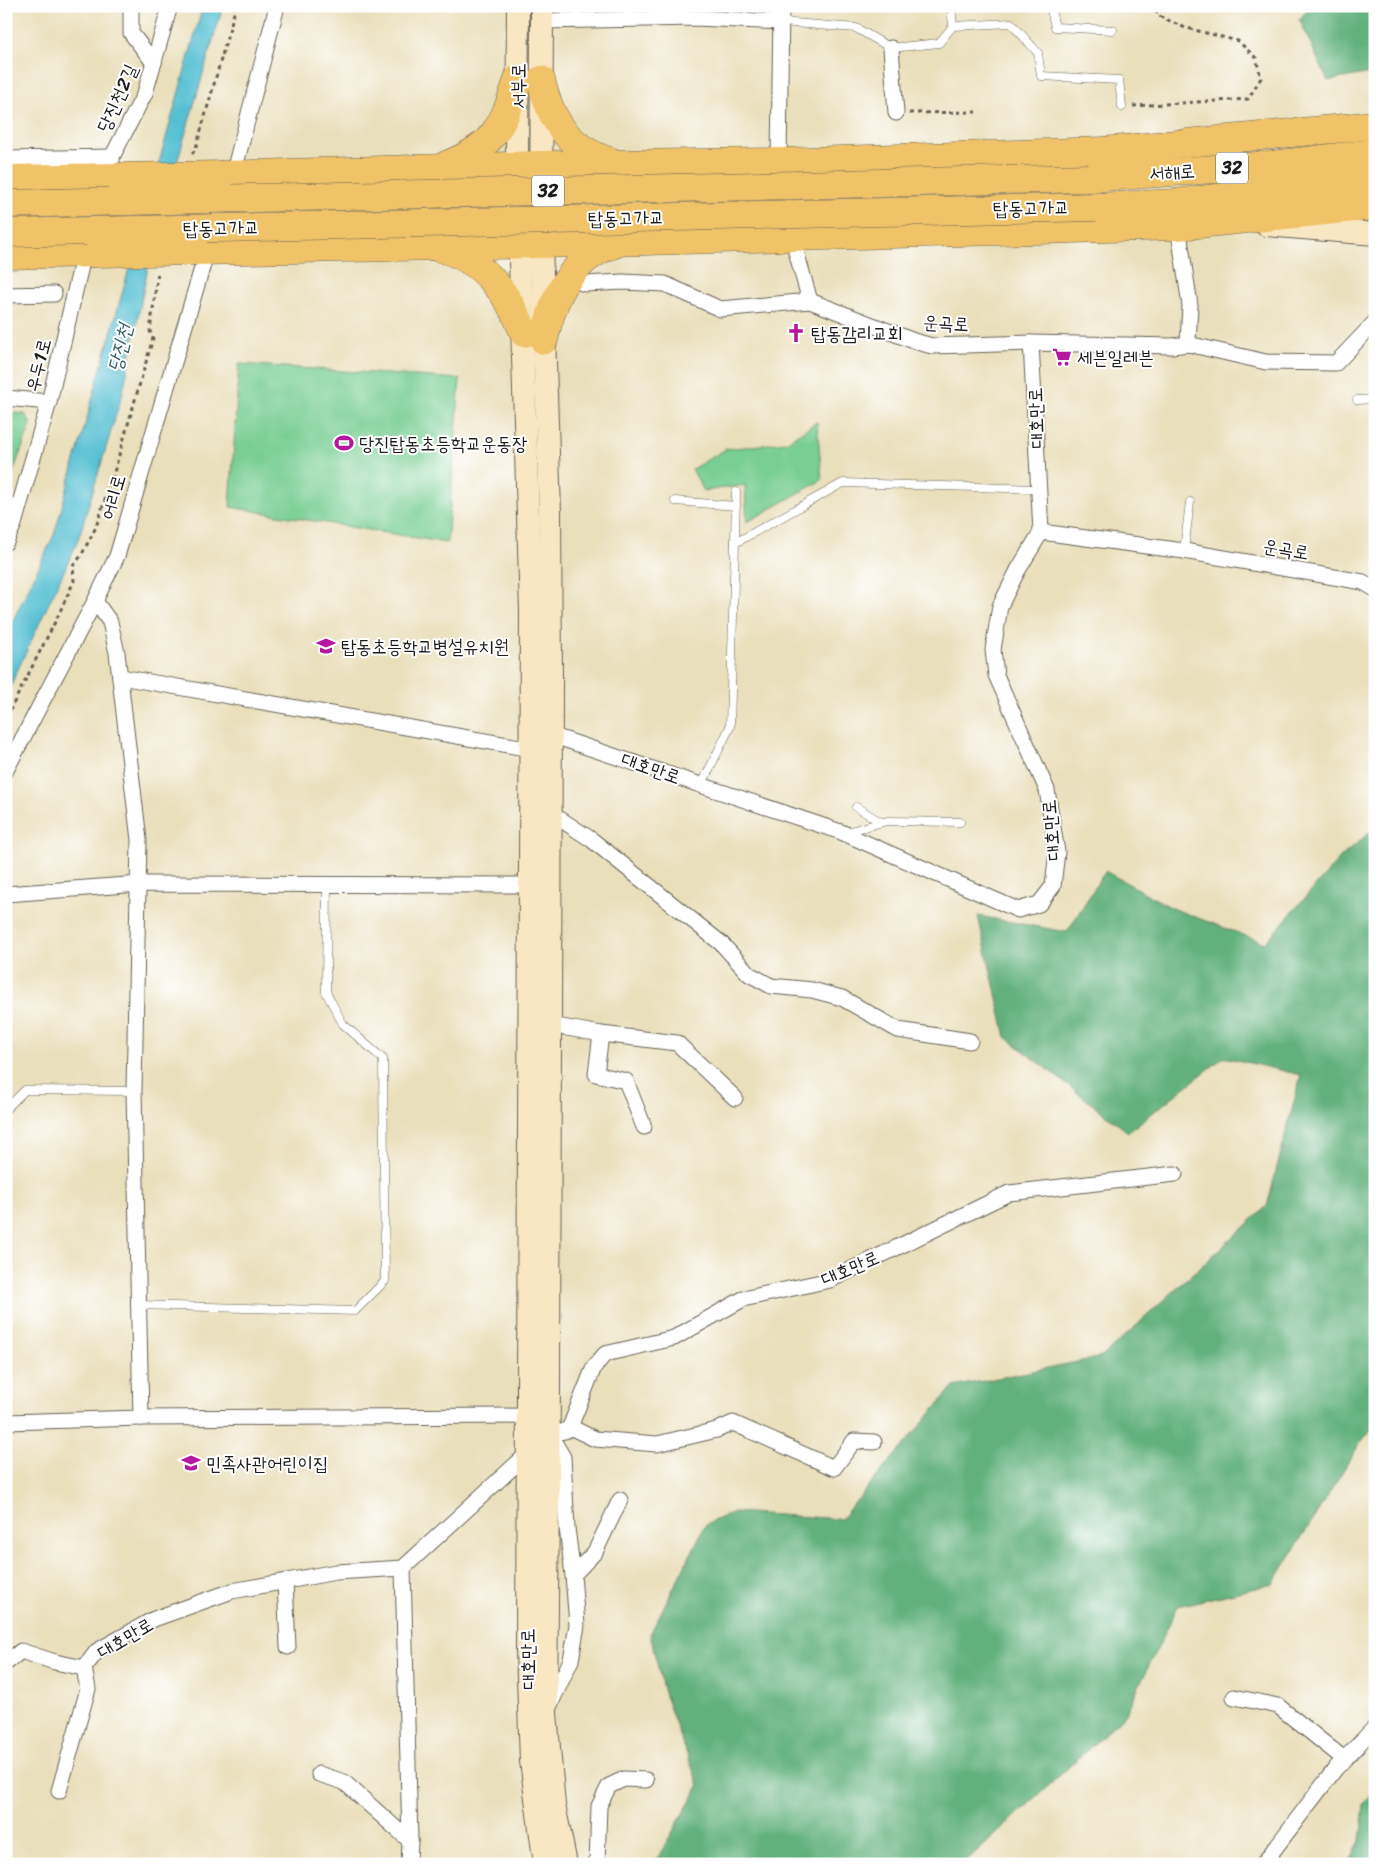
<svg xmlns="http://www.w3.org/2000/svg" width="1381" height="1870" font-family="Sriracha,'Poor Story',sans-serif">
	<rect width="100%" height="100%" fill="#fff"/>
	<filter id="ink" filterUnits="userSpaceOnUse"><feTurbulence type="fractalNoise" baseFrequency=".02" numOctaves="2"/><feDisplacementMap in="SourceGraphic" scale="10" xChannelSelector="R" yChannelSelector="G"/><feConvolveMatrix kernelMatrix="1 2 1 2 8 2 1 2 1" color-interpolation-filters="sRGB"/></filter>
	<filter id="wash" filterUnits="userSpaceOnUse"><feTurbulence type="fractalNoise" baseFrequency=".0096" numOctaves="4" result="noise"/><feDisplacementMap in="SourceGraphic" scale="20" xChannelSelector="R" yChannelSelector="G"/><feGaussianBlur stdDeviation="1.12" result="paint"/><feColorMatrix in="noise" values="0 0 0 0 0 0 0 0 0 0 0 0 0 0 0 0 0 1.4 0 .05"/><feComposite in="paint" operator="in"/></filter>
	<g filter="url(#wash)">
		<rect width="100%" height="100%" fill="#eadfbb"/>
		<!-- green -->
		<g fill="#78ce93" stroke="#4a7558">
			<rect x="696" y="6" width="68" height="6"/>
			<path d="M 239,364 L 460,379 L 447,543 L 230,507 Z"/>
			<path d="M 6,412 L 25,414 L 31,424 L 6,491 Z"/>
			<path d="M 817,422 L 822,480 L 747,522 L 745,485 L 704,491 L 692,469 L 726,449 L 786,442 Z"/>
		</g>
		<!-- forest -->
		<g fill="#62b17d" stroke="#3f664c">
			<path d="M 1312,6 L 1375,6 L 1375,72 L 1328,81 L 1299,19 Z"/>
			<path d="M 1375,828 L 1375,1425 L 1360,1443 L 1273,1584 L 1178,1606 L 1125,1715 L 964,1864 L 654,1864 L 699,1786 L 664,1693 L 650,1634 L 706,1524 L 734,1512 L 841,1519 L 953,1387 L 1102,1357 L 1267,1206 L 1301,1075 L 1224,1057 L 1128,1132 L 1006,1037 L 978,916 L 1067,932 L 1105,871 L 1174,909 L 1265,943 L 1342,856 Z"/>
			<path d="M 1375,1791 L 1375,1864 L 1349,1864 L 1360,1841 L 1364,1804 Z"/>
		</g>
		<!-- water -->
		<path fill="#57c0d3" stroke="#3a6e78" d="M 203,6 L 223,6 L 152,247 L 123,392 L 77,543 L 6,695 L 6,635 L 54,535 Z"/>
	</g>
	<g filter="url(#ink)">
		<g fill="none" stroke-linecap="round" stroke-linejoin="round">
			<!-- lane casing -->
			<g stroke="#646054" stroke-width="9">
				<g id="lane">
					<path d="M 1050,6 L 1055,27 L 1113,30"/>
					<path d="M 781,22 L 856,28 L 891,48 L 939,43 L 953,26 L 951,6"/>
					<path d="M 953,26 L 1011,23 L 1038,53 L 1041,76 L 1119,80 L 1122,107"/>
					<path d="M 1357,400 L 1375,399"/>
					<path d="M 675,501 L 736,506"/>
					<path d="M 735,543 L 736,492"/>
					<path d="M 1184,551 L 1190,502"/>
					<path d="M 701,786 L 730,727 L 735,543 L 843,483 L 1038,489"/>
					<path d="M 856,807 L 881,822"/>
					<path d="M 846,832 L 887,821 L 960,822"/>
					<path d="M 6,1109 L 25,1090 L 134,1091"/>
					<path d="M 138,1305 L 355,1311 L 385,1281 L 383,1059 L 343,1024 L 326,992 L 327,884"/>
				</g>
			</g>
			<!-- street casing -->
			<g stroke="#646054" stroke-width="17">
				<g id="street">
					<path d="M 131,6 L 131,33 L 154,63"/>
					<path d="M 542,21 L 696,18 L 781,22"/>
					<path d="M 891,48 L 896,113"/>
					<path d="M 6,159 L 112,157"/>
					<path d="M 779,162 L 781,6"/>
					<path d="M 112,177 L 112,157 L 145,93 L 170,6"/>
					<path d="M 792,237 L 810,301"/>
					<path d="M 567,278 L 585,284 L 623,282 L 665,284 L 720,309 L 810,301 L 914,341 L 932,346 L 1031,343 L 1172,346 L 1188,344 L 1190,305 L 1178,226"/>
					<path d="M 6,295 L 54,294"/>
					<path d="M 1188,344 L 1266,362 L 1336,363 L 1375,322"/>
					<path d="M 6,398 L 49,402"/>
					<path d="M 1041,532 L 1184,551 L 1363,582 L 1375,589"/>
					<path d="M 6,542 L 14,524 L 49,402 L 84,253"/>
					<path d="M 95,601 L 110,622 L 117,653 L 139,840 L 134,1091 L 141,1418"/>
					<path d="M 121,677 L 531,749"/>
					<path d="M 551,735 L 841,832 L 1018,910 L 1039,904 L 1053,886 L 1057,852 L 1047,790 L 996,675 L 993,650 L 1000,606 L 1018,570 L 1041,532 L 1031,343"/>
					<path d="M 6,770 L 95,601 L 117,556 L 207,251 L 233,175 L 277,6"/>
					<path d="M 551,813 L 592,840 L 722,944 L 749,974 L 771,986 L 812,990 L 842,998 L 898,1030 L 970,1041"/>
					<path d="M 6,894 L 140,884 L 539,885"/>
					<path d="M 550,1025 L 601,1034 L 677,1043 L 735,1098"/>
					<path d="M 601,1034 L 596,1074 L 626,1081 L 644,1127"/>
					<path d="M 6,1422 L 141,1418 L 528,1416"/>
					<path d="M 570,1427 L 595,1439 L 657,1444 L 717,1430 L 733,1423 L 834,1468 L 854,1441 L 874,1442"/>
					<path d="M 550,1435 L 563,1457 L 567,1528 L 573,1575 L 595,1552 L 620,1500"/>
					<path d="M 403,1568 L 410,1841 L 409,1864"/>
					<path d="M 285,1582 L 288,1647"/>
					<path d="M 6,1663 L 21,1651 L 55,1662 L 84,1668"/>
					<path d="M 1234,1697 L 1278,1706 L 1344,1759"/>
					<path d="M 549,1707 L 571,1660 L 577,1625 L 573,1575"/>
					<path d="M 319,1774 L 344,1782 L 410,1841"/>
					<path d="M 59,1791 L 88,1689 L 84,1668 L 97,1651 L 154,1619 L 232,1591 L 336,1572 L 403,1568 L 549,1434 L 565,1431 L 570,1427 L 594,1367 L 605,1354 L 674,1338 L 743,1299 L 830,1280 L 1009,1193 L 1175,1174"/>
					<path d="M 597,1864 L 599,1806 L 609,1786 L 624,1779 L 646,1780"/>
					<path d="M 1263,1864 L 1336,1768 L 1375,1727"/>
				</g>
			</g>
			<!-- secondary casing -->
			<g stroke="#646054" stroke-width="24">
				<g id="secondary">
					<path d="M 518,6 L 517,166 L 531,612 L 527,1650 L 531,1761 L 543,1851 L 546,1864"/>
					<path d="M 542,6 L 541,244 L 550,512 L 551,682 L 549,1387 L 546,1713 L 554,1805 L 566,1864"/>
					<path d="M 1266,225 L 1375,234"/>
				</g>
			</g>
			<!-- highway casing -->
			<g stroke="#646054" stroke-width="29">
				<g id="highway">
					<path d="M 541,80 C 551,122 569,149 612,162"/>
					<path d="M 446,165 C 494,147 503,126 518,79"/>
					<path d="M 222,175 L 541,165 L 779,162 L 1103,151 L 1375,125"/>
					<path d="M 1089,178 L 1271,165 L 1375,153"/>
					<path d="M 6,179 L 118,177"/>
					<path d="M 1096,207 L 1175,203 L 1375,179"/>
					<path d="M 439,248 C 482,258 509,294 524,333"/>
					<path d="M 196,251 L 541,244 L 1178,226 L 1375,206"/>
					<path d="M 6,255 L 98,253"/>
					<path d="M 544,340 C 553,297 571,258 615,244"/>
				</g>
			</g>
			<!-- path -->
			<g stroke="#646054" stroke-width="3" stroke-dasharray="4 4" stroke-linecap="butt">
				<path d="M 1133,106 L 1248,99 L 1261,78 L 1256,58 L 1238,41 L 1183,27 L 1157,15 L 1155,6"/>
				<path d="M 909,113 L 976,112"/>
				<path d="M 192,154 L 196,148 L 236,6"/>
				<path d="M 6,718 L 56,620 L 74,581 L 73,566 L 81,556 L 96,527 L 115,469 L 153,338 L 150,331 L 158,272"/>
			</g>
			<!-- lane -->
			<use href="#lane" stroke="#fff" stroke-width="8"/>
			<!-- street -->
			<use href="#street" stroke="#fff" stroke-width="15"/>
			<!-- secondary -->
			<use href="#secondary" stroke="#f9e7c3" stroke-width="22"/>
			<!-- highway -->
			<use href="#highway" stroke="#f0c369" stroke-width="28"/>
			<!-- highway-bridge casing -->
			<g stroke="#646054" stroke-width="29" stroke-linecap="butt">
				<g id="highway-bridge">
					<path d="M 118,177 L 222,175"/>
					<path d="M 6,204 L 1089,178"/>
					<path d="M 6,233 L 1096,207"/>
					<path d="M 98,253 L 196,251"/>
				</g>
			</g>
			<!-- highway-bridge -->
			<use href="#highway-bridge" stroke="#f0c369" stroke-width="28"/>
		</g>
	</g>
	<!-- icons -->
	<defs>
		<g id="church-bare" transform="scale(1.5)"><path d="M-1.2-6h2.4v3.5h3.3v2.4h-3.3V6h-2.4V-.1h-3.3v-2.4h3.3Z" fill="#b5179e" stroke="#fff" stroke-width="2.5" paint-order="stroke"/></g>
		<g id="supermarket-bare" transform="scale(1.5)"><path d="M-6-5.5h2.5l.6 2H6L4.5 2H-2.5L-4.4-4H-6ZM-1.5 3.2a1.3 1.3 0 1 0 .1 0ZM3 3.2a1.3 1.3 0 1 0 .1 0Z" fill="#b5179e" stroke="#fff" stroke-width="2.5" paint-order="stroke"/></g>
		<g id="stadium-bare" transform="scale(1.5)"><path d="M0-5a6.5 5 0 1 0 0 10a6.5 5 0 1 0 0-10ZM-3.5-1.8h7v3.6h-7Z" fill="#b5179e" stroke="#fff" stroke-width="2.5" paint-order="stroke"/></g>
		<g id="school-bare" transform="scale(1.5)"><path d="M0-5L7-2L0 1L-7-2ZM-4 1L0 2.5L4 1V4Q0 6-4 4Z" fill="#b5179e" stroke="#fff" stroke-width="2.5" paint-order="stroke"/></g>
	</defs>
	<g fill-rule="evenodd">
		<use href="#church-bare" x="796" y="333"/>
		<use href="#supermarket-bare" x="1062" y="357"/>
		<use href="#stadium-bare" x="344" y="443"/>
		<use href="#school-bare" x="326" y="646"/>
		<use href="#school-bare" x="191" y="1463"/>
	</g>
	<g text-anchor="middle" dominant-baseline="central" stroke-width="4" stroke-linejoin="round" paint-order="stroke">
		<!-- shield labels -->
		<g fill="#fff" stroke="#606060" stroke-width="1">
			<rect x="1216" y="152.5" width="32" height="31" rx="4"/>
			<rect x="532" y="175.5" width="32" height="31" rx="4"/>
		</g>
		<g font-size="18" font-weight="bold" fill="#1c1c1c">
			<text x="1232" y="168">32</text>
			<text x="548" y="191">32</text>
		</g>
		<!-- street labels -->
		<g font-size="19" fill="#1c1c1c" stroke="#fff">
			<text transform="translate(518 86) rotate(-90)">서부로</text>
			<text transform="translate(117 98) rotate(-66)">당진천2길</text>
			<text transform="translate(1172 172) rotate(-4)">서해로</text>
			<text transform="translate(1031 208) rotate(-1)">탑동고가교</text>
			<text transform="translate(626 218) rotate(-1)">탑동고가교</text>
			<text transform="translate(221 228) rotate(-1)">탑동고가교</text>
			<text transform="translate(946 323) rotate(3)">운곡로</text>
			<text transform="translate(38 365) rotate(-76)">우두1로</text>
			<text transform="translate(1036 418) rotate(-92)">대호만로</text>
			<text transform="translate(113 497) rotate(-74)">어리로</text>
			<text transform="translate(1286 549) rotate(10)">운곡로</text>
			<text transform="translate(651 768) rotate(19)">대호만로</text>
			<text transform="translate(1051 830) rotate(-95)">대호만로</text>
			<text transform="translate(850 1268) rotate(-23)">대호만로</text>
			<text transform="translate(125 1638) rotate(-31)">대호만로</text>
			<text transform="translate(528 1659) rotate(-91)">대호만로</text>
		</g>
		<!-- poi labels -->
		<g font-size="19" fill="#1c1c1c" stroke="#fff" text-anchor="start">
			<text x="811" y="333">탑동감리교회</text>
			<text x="1077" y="357">세븐일레븐</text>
			<text x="359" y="443">당진탑동초등학교운동장</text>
			<text x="341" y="646">탑동초등학교병설유치원</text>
			<text x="206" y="1463">민족사관어린이집</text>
		</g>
		<!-- water labels -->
		<g font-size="20" font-style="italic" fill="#345e65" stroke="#fff">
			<text transform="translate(120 348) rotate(-76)">당진천</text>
		</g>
	</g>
	<!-- margin -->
	<rect width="1381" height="1870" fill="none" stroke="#fff" stroke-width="25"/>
</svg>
